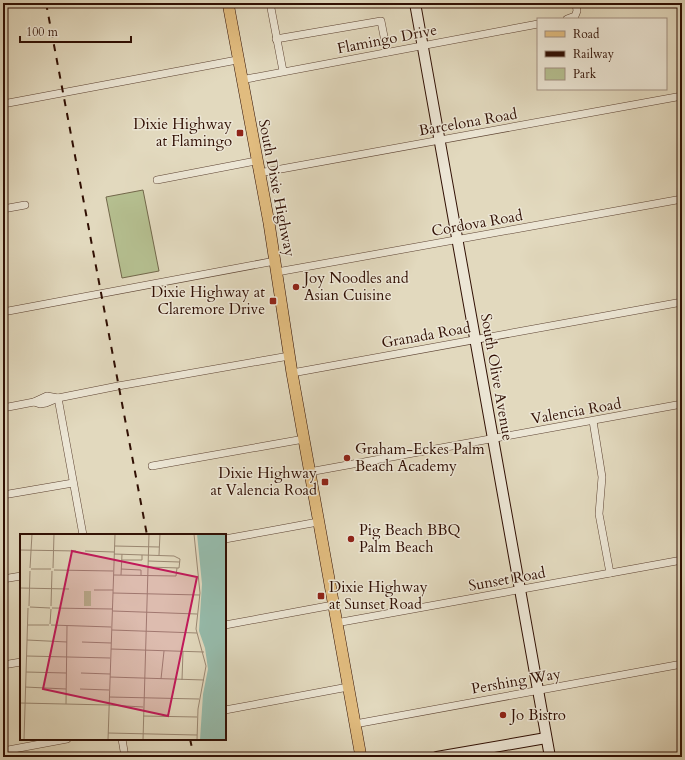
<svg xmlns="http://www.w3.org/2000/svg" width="685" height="760" font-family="Cardo,serif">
	<rect width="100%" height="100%" fill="#e2d9be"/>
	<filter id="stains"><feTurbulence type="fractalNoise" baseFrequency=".005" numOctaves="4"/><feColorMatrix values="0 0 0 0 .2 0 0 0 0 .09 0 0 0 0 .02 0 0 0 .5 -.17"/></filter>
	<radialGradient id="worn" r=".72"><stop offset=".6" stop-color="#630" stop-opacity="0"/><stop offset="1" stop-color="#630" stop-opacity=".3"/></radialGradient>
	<!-- green -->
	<path fill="#b5bf90" stroke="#72674a" d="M 143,190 L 159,271 L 122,278 L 106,197 Z"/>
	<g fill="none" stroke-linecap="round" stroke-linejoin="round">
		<!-- street casing -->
		<g stroke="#5c4232" stroke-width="8">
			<g id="street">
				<path d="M 270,3 L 283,71"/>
				<path d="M 567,19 L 575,16 L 577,11 L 576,3"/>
				<path d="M 276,39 L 381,21 L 387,52"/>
				<path d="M 241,80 L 538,24"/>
				<path d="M 3,104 L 237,60"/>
				<path d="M 259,173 L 682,96"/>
				<path d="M 157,180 L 256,161"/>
				<path d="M 3,209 L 25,205"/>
				<path d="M 277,272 L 682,199"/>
				<path d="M 3,312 L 275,261"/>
				<path d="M 292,373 L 682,302"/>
				<path d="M 58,398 L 83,535"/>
				<path d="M 34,402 L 40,404 L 46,403 L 58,398 L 118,386 L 289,356"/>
				<path d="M 3,408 L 34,402 L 47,396 L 58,398"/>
				<path d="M 593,421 L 602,477 L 599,514 L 610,573"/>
				<path d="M 152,466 L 304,439"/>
				<path d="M 309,472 L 682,404"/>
				<path d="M 3,495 L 73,483"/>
				<path d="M 225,539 L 318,522"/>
				<path d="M 3,579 L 21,576"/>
				<path d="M 336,623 L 682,560"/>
				<path d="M 225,625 L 333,605"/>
				<path d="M 3,665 L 21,662"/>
				<path d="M 225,710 L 348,687"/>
				<path d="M 355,724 L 682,664"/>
				<path d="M 122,739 L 125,757"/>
				<path d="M 3,751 L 67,739"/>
			</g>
		</g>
		<!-- secondary casing -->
		<g stroke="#300f03" stroke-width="12">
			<g id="secondary">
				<path d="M 415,3 L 550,757"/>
				<path d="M 437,757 L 546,738"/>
			</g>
		</g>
		<!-- primary casing -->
		<g stroke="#300f03" stroke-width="12">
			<path id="primary" d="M 228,3 L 269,223 L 292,373 L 361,757"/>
		</g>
		<!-- street -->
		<use href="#street" stroke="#ece6d5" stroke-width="7"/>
		<!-- secondary -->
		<use href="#secondary" stroke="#ece6d5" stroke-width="10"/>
		<!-- primary -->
		<use href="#primary" stroke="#e1bc7f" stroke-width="11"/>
		<!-- rail -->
		<g stroke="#300f03" stroke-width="2" stroke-dasharray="7 7" stroke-linecap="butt">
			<path d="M 46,3 L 147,535"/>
			<path d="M 190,739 L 194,757"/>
		</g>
	</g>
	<!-- markers -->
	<g fill="#8f2418" stroke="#ece6d5" stroke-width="1.5">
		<rect x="236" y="129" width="8" height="8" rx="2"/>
		<circle cx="296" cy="287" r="4"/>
		<rect x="269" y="297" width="8" height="8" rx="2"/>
		<circle cx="347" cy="458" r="4"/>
		<rect x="321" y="478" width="8" height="8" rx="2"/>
		<circle cx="351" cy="539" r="4"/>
		<rect x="317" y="592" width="8" height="8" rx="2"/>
		<circle cx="503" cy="715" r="4"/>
	</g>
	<g text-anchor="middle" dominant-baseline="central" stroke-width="3" stroke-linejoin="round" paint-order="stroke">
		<!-- street labels -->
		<g font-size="15" fill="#300f03" stroke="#ece6d5">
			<text transform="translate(387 39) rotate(-11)">Flamingo Drive</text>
			<text transform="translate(468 122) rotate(-10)">Barcelona Road</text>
			<text transform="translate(277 188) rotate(79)">South Dixie Highway</text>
			<text transform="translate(477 223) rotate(-10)">Cordova Road</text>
			<text transform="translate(426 335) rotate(-10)">Granada Road</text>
			<text transform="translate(497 377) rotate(80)">South Olive Avenue</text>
			<text transform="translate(576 411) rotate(-10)">Valencia Road</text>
			<text transform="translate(507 579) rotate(-10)">Sunset Road</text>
			<text transform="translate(516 681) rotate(-10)">Pershing Way</text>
		</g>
		<!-- poi labels -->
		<g font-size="15" fill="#300f03" stroke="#ece6d5" text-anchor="start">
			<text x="232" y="124" text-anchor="end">Dixie Highway<tspan x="232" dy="17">at Flamingo</tspan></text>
			<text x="304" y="278">Joy Noodles and<tspan x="304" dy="17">Asian Cuisine</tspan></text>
			<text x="265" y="292" text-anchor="end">Dixie Highway at<tspan x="265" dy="17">Claremore Drive</tspan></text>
			<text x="355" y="449">Graham-Eckes Palm<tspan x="355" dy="17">Beach Academy</tspan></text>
			<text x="317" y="473" text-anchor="end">Dixie Highway<tspan x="317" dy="17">at Valencia Road</tspan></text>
			<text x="359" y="530">Pig Beach BBQ<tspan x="359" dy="17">Palm Beach</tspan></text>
			<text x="329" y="587">Dixie Highway<tspan x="329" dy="17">at Sunset Road</tspan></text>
			<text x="511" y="715">Jo Bistro</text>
		</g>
	</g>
	<!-- overview -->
	<g transform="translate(20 534)">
		<rect width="206" height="206" fill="#e2d9be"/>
		<path d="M 64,57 L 71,57 L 71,72 L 64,72 Z" fill="#b5bf90"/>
		<path d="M 177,0 L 206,0 L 206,206 L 180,206 L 183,160 L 188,135 L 185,114 L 179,97 L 182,50 Z" fill="#96bbab"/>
		<path fill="none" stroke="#9b8873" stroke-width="1" d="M 174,0 L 180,59 L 176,95 L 186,132 L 178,175 L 177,206M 95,12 L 139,13M 0,16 L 56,17M 65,17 L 94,18M 94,20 L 154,22 L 160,25 L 159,34 L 128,33M 139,21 L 140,0M 102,26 L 122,26 L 122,21M 128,27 L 160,28M 10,34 L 12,0M 33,34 L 34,0M 11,35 L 31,35M 101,35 L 121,36 L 121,41M 34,36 L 93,37M 94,41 L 156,42 L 157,34M 101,41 L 102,20M 0,54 L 49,55M 74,56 L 93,56M 93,59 L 180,61M 9,72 L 10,37M 31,72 L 32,37M 10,73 L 30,74M 32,74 L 92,75M 93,77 L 177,80M 30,90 L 31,75M 8,91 L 29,91M 31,91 L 91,93M 92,96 L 177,99M 7,106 L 47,108M 62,108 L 91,109M 91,115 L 184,118M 7,122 L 90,124M 6,138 L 46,139M 61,139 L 90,140M 90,143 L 184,146M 141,145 L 144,117M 162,146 L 163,117M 5,153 L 46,155M 60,155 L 89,156M 89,163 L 179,165M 0,169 L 89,171M 46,170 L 47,92M 89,171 L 123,173M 123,182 L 177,183M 88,199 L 177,201M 4,206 L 8,74M 88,206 L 95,0M 123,206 L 129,0"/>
		<path fill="#c2185b" fill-opacity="0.15" stroke="#c2185b" stroke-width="2" d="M 52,17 L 177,43 L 148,182 L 23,155 Z"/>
		<rect width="206" height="206" fill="none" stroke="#300f03" stroke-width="2"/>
	</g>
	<!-- margin -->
	<rect width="685" height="760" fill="none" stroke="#e2d9be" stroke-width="16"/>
	<rect x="4" y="4" width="677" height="752" fill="none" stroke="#300f03" stroke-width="2"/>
	<rect x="8" y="8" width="669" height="744" fill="none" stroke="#300f03"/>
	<!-- legend -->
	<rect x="537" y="18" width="130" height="72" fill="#ece6d5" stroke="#a19081"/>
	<rect x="545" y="31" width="20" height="6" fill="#e1bc7f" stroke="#a19081"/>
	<text x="573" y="38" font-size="12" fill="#300f03">Road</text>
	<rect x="545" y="51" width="20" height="6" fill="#300f03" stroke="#a19081"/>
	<text x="573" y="58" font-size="12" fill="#300f03">Railway</text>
	<rect x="545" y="68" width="20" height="12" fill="#b5bf90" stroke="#a19081"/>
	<text x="573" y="78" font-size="12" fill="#300f03">Park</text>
	<!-- scale -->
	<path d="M20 36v6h111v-6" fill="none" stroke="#300f03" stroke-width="2"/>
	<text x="26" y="36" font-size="12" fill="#300f03" stroke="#ece6d5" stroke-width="3" paint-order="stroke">100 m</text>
	<rect width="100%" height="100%" filter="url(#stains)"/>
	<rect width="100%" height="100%" fill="url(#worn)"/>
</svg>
